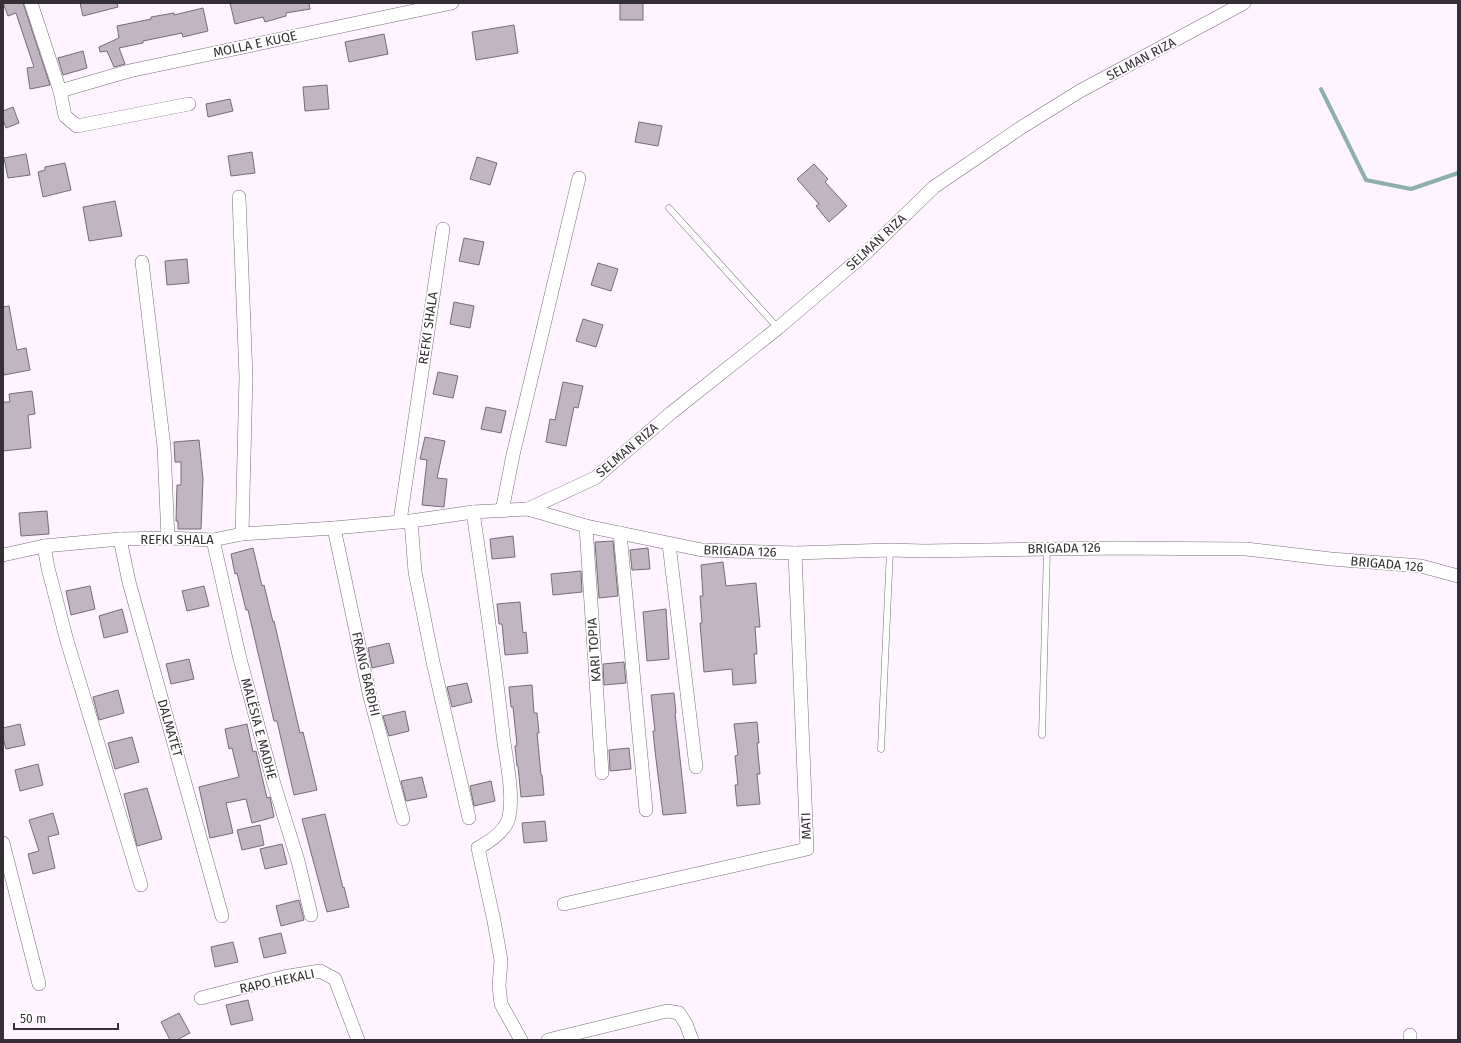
<svg xmlns="http://www.w3.org/2000/svg" width="1461" height="1043" font-family="'Fira Sans',sans-serif">
	<rect width="100%" height="100%" fill="#fef4ff"/>
	<g fill="none" stroke-linecap="round" stroke-linejoin="round">
		<!-- stream -->
		<path stroke="#8db0ae" stroke-width="4" d="M 1321,89 L 1366,180 L 1411,189 L 1458,173"/>
	</g>
	<!-- building -->
	<g fill="#c0b5c1" stroke="#766c77">
		<path d="M 3,3 L 23,3 L 50,85 L 30,89 L 27,68 L 34,67 L 16,13 L 8,16 Z"/>
		<path d="M 80,3 L 117,3 L 118,7 L 83,16 Z"/>
		<path d="M 230,3 L 309,3 L 310,9 L 286,13 L 286,16 L 265,22 L 263,17 L 235,24 Z"/>
		<rect x="620" y="3" width="23" height="17"/>
		<path d="M 203,8 L 208,31 L 183,37 L 182,33 L 143,41 L 143,43 L 119,48 L 125,64 L 114,67 L 107,51 L 100,52 L 99,47 L 119,38 L 117,26 L 151,19 L 151,17 L 174,13 L 174,15 Z"/>
		<path d="M 514,25 L 518,53 L 476,60 L 472,32 Z"/>
		<path d="M 384,34 L 388,54 L 349,62 L 345,42 Z"/>
		<path d="M 83,51 L 87,68 L 63,75 L 58,58 Z"/>
		<path d="M 327,85 L 329,109 L 305,111 L 303,87 Z"/>
		<path d="M 230,99 L 233,111 L 208,117 L 206,104 Z"/>
		<path d="M 13,107 L 19,123 L 6,128 L 3,119 L 3,111 Z"/>
		<path d="M 639,122 L 662,126 L 658,146 L 635,142 Z"/>
		<path d="M 252,152 L 255,173 L 231,176 L 228,156 Z"/>
		<path d="M 26,154 L 30,175 L 8,178 L 4,158 Z"/>
		<path d="M 477,157 L 497,163 L 490,185 L 470,179 Z"/>
		<path d="M 65,163 L 71,190 L 43,197 L 38,172 L 45,170 L 45,167 Z"/>
		<path d="M 814,164 L 828,179 L 825,182 L 847,206 L 829,222 L 816,206 L 819,204 L 797,179 Z"/>
		<path d="M 115,201 L 122,236 L 89,241 L 83,207 Z"/>
		<path d="M 464,238 L 484,242 L 479,265 L 459,261 Z"/>
		<path d="M 187,259 L 189,283 L 167,285 L 165,261 Z"/>
		<path d="M 598,263 L 618,269 L 611,291 L 591,285 Z"/>
		<path d="M 454,302 L 474,306 L 470,328 L 450,324 Z"/>
		<path d="M 9,306 L 17,350 L 26,348 L 30,370 L 4,375 L 3,367 L 3,307 Z"/>
		<path d="M 583,319 L 603,325 L 596,347 L 576,341 Z"/>
		<path d="M 438,372 L 458,376 L 453,398 L 433,394 Z"/>
		<path d="M 563,382 L 583,386 L 578,408 L 574,407 L 566,446 L 546,442 L 550,419 L 555,420 Z"/>
		<path d="M 32,391 L 35,414 L 28,415 L 31,448 L 3,451 L 3,402 L 10,402 L 9,394 Z"/>
		<path d="M 486,407 L 506,411 L 501,433 L 481,429 Z"/>
		<path d="M 425,437 L 445,441 L 437,478 L 447,479 L 444,507 L 422,505 L 427,460 L 420,459 Z"/>
		<path d="M 199,440 L 203,479 L 201,529 L 178,529 L 178,521 L 176,521 L 177,485 L 181,485 L 181,462 L 175,462 L 174,442 Z"/>
		<path d="M 47,511 L 49,534 L 21,536 L 19,513 Z"/>
		<path d="M 513,536 L 515,557 L 492,559 L 490,539 Z"/>
		<path d="M 613,541 L 618,596 L 599,598 L 595,542 Z"/>
		<path d="M 253,548 L 262,586 L 264,585 L 273,622 L 274,621 L 300,733 L 303,732 L 317,790 L 294,795 L 277,721 L 274,721 L 248,610 L 246,610 L 237,573 L 235,574 L 231,554 Z"/>
		<path d="M 648,548 L 650,569 L 632,570 L 630,550 Z"/>
		<path d="M 723,562 L 726,586 L 756,583 L 760,627 L 755,627 L 757,654 L 754,654 L 756,683 L 733,685 L 732,669 L 704,672 L 700,623 L 702,623 L 700,596 L 703,596 L 701,565 Z"/>
		<path d="M 581,571 L 582,592 L 553,595 L 551,574 Z"/>
		<path d="M 90,586 L 95,609 L 71,615 L 66,591 Z"/>
		<path d="M 204,586 L 209,606 L 187,611 L 182,591 Z"/>
		<path d="M 520,602 L 523,633 L 526,632 L 528,653 L 505,655 L 502,624 L 499,624 L 497,604 Z"/>
		<path d="M 122,609 L 128,632 L 104,638 L 99,616 Z"/>
		<path d="M 666,609 L 669,659 L 647,661 L 643,612 Z"/>
		<path d="M 389,643 L 394,663 L 372,668 L 368,648 Z"/>
		<path d="M 189,659 L 194,679 L 171,684 L 166,664 Z"/>
		<path d="M 624,662 L 626,683 L 604,685 L 603,664 Z"/>
		<path d="M 467,683 L 472,702 L 452,707 L 447,687 Z"/>
		<path d="M 532,685 L 534,713 L 537,713 L 539,733 L 537,733 L 541,775 L 542,775 L 544,795 L 521,797 L 518,766 L 517,766 L 515,746 L 517,745 L 513,707 L 511,707 L 509,687 Z"/>
		<path d="M 118,690 L 124,713 L 99,720 L 93,697 Z"/>
		<path d="M 674,693 L 676,713 L 675,713 L 686,813 L 663,815 L 655,751 L 653,731 L 655,731 L 651,695 Z"/>
		<path d="M 405,711 L 409,731 L 389,736 L 383,716 Z"/>
		<path d="M 757,722 L 759,743 L 757,743 L 760,774 L 757,774 L 760,804 L 737,806 L 735,785 L 738,785 L 735,756 L 738,755 L 734,724 Z"/>
		<path d="M 20,724 L 25,745 L 6,749 L 3,738 L 3,728 Z"/>
		<path d="M 247,724 L 253,752 L 256,751 L 267,798 L 270,797 L 274,817 L 252,823 L 246,799 L 226,803 L 233,833 L 210,838 L 199,787 L 239,777 L 232,748 L 229,749 L 225,729 Z"/>
		<path d="M 132,737 L 139,762 L 115,769 L 108,743 Z"/>
		<path d="M 629,748 L 631,769 L 610,771 L 609,750 Z"/>
		<path d="M 38,764 L 43,785 L 20,791 L 15,770 Z"/>
		<path d="M 422,777 L 427,797 L 406,801 L 401,781 Z"/>
		<path d="M 491,781 L 495,801 L 474,806 L 470,786 Z"/>
		<path d="M 147,788 L 162,839 L 137,846 L 124,794 Z"/>
		<path d="M 53,813 L 59,834 L 48,837 L 55,868 L 33,874 L 28,854 L 39,851 L 29,820 Z"/>
		<path d="M 325,814 L 343,888 L 344,887 L 349,907 L 327,912 L 302,819 Z"/>
		<path d="M 545,821 L 547,841 L 524,843 L 522,823 Z"/>
		<path d="M 260,825 L 264,845 L 242,850 L 237,830 Z"/>
		<path d="M 282,844 L 287,864 L 265,869 L 260,849 Z"/>
		<path d="M 299,900 L 304,920 L 281,926 L 276,906 Z"/>
		<path d="M 281,933 L 286,953 L 264,958 L 259,938 Z"/>
		<path d="M 233,942 L 238,962 L 215,967 L 211,947 Z"/>
		<path d="M 248,1000 L 253,1020 L 231,1025 L 226,1005 Z"/>
		<path d="M 179,1013 L 190,1033 L 177,1040 L 170,1040 L 161,1022 Z"/>
	</g>
	<g fill="none" stroke-linecap="round" stroke-linejoin="round">
		<!-- lane casing -->
		<g stroke="#776d78" stroke-width="7">
			<g id="lane">
				<path d="M 669,208 L 778,328"/>
				<path d="M 1042,735 L 1047,549"/>
				<path d="M 881,749 L 890,550"/>
			</g>
		</g>
		<!-- street casing -->
		<g stroke="#776d78" stroke-width="14">
			<g id="street">
				<path d="M 31,3 L 60,91 L 65,116 L 77,126 L 189,104"/>
				<path d="M 60,91 L 129,71 L 452,3"/>
				<path d="M 239,197 L 246,377 L 242,534"/>
				<path d="M 142,262 L 164,447 L 168,538"/>
				<path d="M 528,509 L 595,478 L 671,413 L 778,328 L 866,253 L 934,187 L 1022,127 L 1080,91 L 1244,3"/>
				<path d="M 502,511 L 513,455 L 579,178"/>
				<path d="M 473,512 C 484,587 495,661 503,735 C 506,759 514,794 509,817 C 506,831 489,842 478,848 L 494,921 L 501,960 L 499,986 L 501,1004 L 521,1040"/>
				<path d="M 400,521 L 443,229"/>
				<path d="M 411,521 L 415,572 L 433,662 L 469,818"/>
				<path d="M 586,526 L 602,773"/>
				<path d="M 334,528 L 370,697 L 403,819"/>
				<path d="M 620,533 L 646,810"/>
				<path d="M 120,539 L 129,582 L 222,916"/>
				<path d="M 213,540 L 240,659 L 274,784 L 298,861 L 311,915"/>
				<path d="M 669,544 L 696,767"/>
				<path d="M 44,546 L 48,568 L 67,641 L 141,885"/>
				<path d="M 3,555 L 44,546 L 120,539 L 168,538 L 213,540 L 242,534 L 334,528 L 411,521 L 473,512 L 528,509 L 586,526 L 702,550 L 795,553 L 890,550 L 924,551 L 1115,548 L 1246,549 L 1331,559 L 1421,566 L 1458,576"/>
				<path d="M 3,843 L 39,984"/>
				<path d="M 564,904 L 807,849 L 795,553"/>
				<path d="M 201,998 L 283,977 L 320,971 L 335,979 L 358,1040"/>
				<path d="M 1410,1035 L 1410,1040"/>
				<path d="M 548,1040 L 667,1011 L 679,1013 L 686,1024 L 692,1040"/>
			</g>
		</g>
		<!-- lane -->
		<use href="#lane" stroke="#fff" stroke-width="6"/>
		<!-- street -->
		<use href="#street" stroke="#fff" stroke-width="13"/>
	</g>
	<g text-anchor="middle" dominant-baseline="central" stroke-width="3.5" stroke-linejoin="round" paint-order="stroke">
		<!-- street labels -->
		<g font-size="13" fill="#342f34" stroke="#fff">
			<text transform="translate(255 44) rotate(-12)">MOLLA E KUQE</text>
			<text transform="translate(1141 59) rotate(-28)">SELMAN RIZA</text>
			<text transform="translate(876 242) rotate(-43)">SELMAN RIZA</text>
			<text transform="translate(428 328) rotate(-82)">REFKI SHALA</text>
			<text transform="translate(627 450) rotate(-40)">SELMAN RIZA</text>
			<text x="177" y="539">REFKI SHALA</text>
			<text transform="translate(1064 548) rotate(-1)">BRIGADA 126</text>
			<text transform="translate(740 551) rotate(2)">BRIGADA 126</text>
			<text transform="translate(1387 564) rotate(5)">BRIGADA 126</text>
			<text transform="translate(594 650) rotate(-94)">KARI TOPIA</text>
			<text transform="translate(366 674) rotate(77)">FRANG BARDHI</text>
			<text transform="translate(170 728) rotate(74)">DALMATËT</text>
			<text transform="translate(259 729) rotate(75)">MALËSIA E MADHE</text>
			<text transform="translate(806 826) rotate(-92)">MATI</text>
			<text transform="translate(277 981) rotate(-12)">RAPO HEKALI</text>
		</g>
	</g>
	<!-- border -->
	<rect width="1461" height="1043" fill="none" stroke="#342f34" stroke-width="8"/>
	<!-- scale -->
	<path d="M14 1023v6h104v-6" fill="none" stroke="#342f34" stroke-width="2"/>
	<text x="20" y="1023" font-size="12" fill="#342f34" stroke="#ffffff" stroke-width="3" paint-order="stroke">50 m</text>
</svg>
